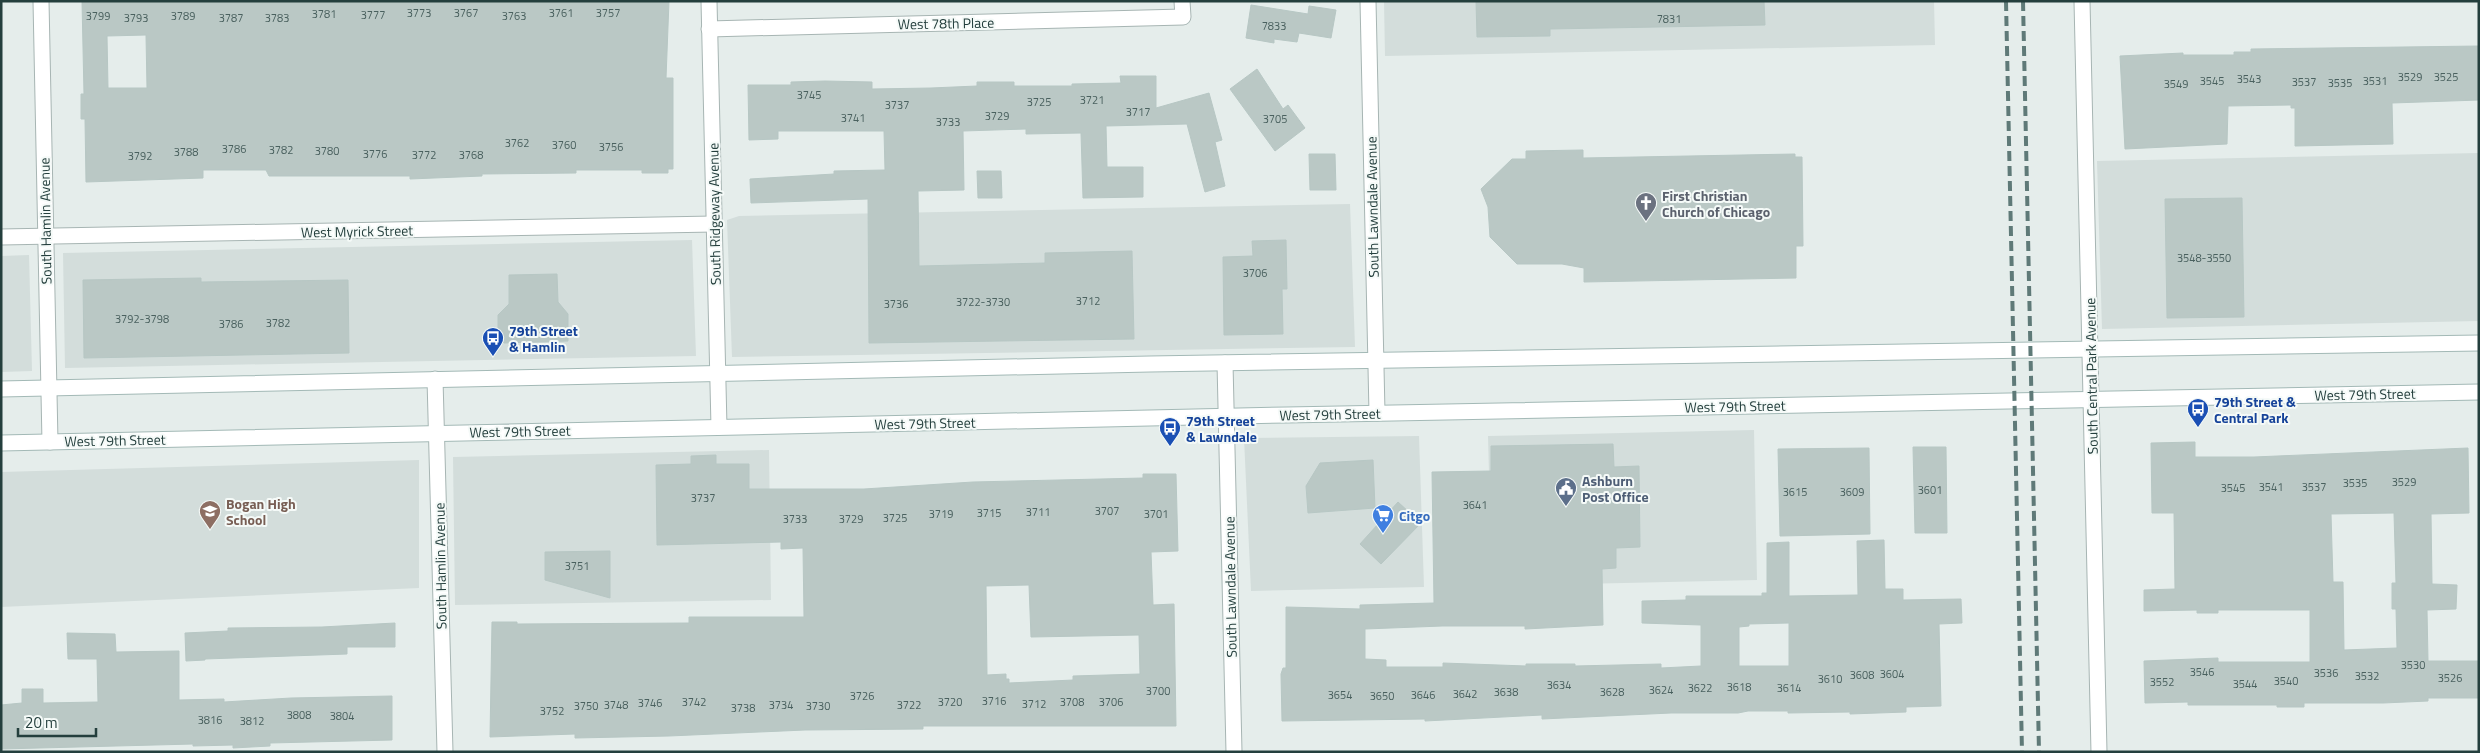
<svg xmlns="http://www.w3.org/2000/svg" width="2480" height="753" font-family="'Titillium Web',sans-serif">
	<rect width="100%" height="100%" fill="#e5edeb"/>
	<!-- built -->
	<g fill="#d3dddb">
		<path d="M 1384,1 L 1934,1 L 1935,45 L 1385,56 Z"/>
		<path d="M 2479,153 L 2479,321 L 2102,329 L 2097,161 Z"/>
		<path d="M 1350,204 L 1355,347 L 732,357 L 727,220 L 739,216 Z"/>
		<path d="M 692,240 L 696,356 L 65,368 L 63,253 Z"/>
		<path d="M 29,255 L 32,371 L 1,372 L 1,256 Z"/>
		<path d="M 1754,430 L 1757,580 L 1492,586 L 1488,436 Z"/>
		<path d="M 1419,436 L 1424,587 L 1251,591 L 1244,438 Z"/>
		<path d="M 769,450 L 771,600 L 455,605 L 453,457 Z"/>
		<path d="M 419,460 L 419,588 L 1,607 L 1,472 Z"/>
	</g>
	<!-- building -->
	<g fill="#bac8c5" stroke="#b7c7c4" fill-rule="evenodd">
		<path d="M 82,1 L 669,1 L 666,78 L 673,78 L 673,169 L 668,169 L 668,173 L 642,173 L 642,170 L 576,170 L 576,173 L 482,174 L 482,176 L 410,179 L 410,176 L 269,176 L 266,170 L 203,170 L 203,178 L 86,182 L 85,119 L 81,119 L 81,94 L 84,94 ZM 146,35 L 147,88 L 108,88 L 107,36 Z"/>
		<path d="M 1476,1 L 1764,1 L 1765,25 L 1550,29 L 1550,36 L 1477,37 Z"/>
		<path d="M 1251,5 L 1308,14 L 1309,6 L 1336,10 L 1331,38 L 1299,33 L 1297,42 L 1274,39 L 1274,43 L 1246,38 Z"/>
		<path d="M 2479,46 L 2479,100 L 2392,103 L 2393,144 L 2295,146 L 2295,108 L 2291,108 L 2291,105 L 2228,106 L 2227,144 L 2125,149 L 2120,56 L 2183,53 L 2183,55 L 2234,55 L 2234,52 L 2251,52 L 2251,49 Z"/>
		<path d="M 1257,69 L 1283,109 L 1288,105 L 1305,128 L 1275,151 L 1230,89 Z"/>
		<path d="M 1120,76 L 1156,76 L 1156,108 L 1209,93 L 1222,140 L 1215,142 L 1225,186 L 1205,192 L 1187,124 L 1106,126 L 1107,167 L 1143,167 L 1143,197 L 1083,198 L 1081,133 L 1026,134 L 1026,129 L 963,131 L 964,190 L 918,191 L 919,266 L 1045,263 L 1045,253 L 1132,251 L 1134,339 L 869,343 L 868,199 L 751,203 L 750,179 L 834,174 L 834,171 L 885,170 L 884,131 L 778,131 L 778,139 L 749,140 L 748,85 L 791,85 L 791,82 L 825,81 L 872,82 L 872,89 L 931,88 L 977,86 L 977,82 L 1014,82 L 1014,86 L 1072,86 L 1072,84 L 1121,83 Z"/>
		<path d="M 1583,150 L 1583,158 L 1795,154 L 1795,157 L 1802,157 L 1803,246 L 1796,246 L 1796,278 L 1584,282 L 1584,268 L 1562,264 L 1517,264 L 1490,237 L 1488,207 L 1481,189 L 1512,159 L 1526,159 L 1526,151 Z"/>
		<path d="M 1309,154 L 1335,154 L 1336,190 L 1310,190 Z"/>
		<path d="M 977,171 L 1001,171 L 1002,198 L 978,198 Z"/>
		<path d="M 2242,198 L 2244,317 L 2167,318 L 2165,199 Z"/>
		<path d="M 1286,240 L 1287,289 L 1282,289 L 1283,334 L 1224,335 L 1223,257 L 1253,256 L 1252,241 Z"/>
		<path d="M 557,274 L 558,302 L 568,314 L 568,341 L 504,343 L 498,337 L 498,315 L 509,304 L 509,275 Z"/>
		<path d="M 201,278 L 201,282 L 348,280 L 349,353 L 84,358 L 83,280 Z"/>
		<path d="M 2195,442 L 2195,457 L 2254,457 L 2468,448 L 2469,513 L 2431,514 L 2432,584 L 2457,585 L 2456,609 L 2427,610 L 2428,661 L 2479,661 L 2479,698 L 2428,698 L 2428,701 L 2383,703 L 2304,703 L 2304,707 L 2277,707 L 2277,705 L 2188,705 L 2188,702 L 2145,703 L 2144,661 L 2218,658 L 2218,662 L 2310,662 L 2310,610 L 2218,610 L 2218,613 L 2197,613 L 2197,610 L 2144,611 L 2144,590 L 2175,589 L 2174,513 L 2152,513 L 2151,443 ZM 2394,513 L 2396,583 L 2392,583 L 2392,609 L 2396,609 L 2397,648 L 2344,650 L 2343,582 L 2333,582 L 2331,514 Z"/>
		<path d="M 1613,444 L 1614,467 L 1639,466 L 1640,547 L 1616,548 L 1616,568 L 1602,569 L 1603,625 L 1525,629 L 1525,626 L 1442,626 L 1365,629 L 1365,659 L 1386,660 L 1386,667 L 1443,667 L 1443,663 L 1526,666 L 1526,664 L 1575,664 L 1575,666 L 1661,664 L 1661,668 L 1701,666 L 1701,625 L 1642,623 L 1642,601 L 1686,600 L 1686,596 L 1762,596 L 1762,593 L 1767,593 L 1767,543 L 1789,542 L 1789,596 L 1858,595 L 1857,541 L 1884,540 L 1885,589 L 1903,589 L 1903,600 L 1961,599 L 1962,623 L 1939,624 L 1941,706 L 1906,707 L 1906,712 L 1850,714 L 1850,712 L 1788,713 L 1788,711 L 1748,711 L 1738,713 L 1671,713 L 1542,719 L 1542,715 L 1425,721 L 1425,719 L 1282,721 L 1281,674 L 1283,668 L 1286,668 L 1286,607 L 1360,609 L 1360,605 L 1434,603 L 1432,472 L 1491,471 L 1491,446 ZM 1789,623 L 1789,666 L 1739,666 L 1739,627 L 1749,626 L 1749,624 Z"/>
		<path d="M 1913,447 L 1946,447 L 1947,533 L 1915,533 Z"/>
		<path d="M 1869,448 L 1870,534 L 1780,536 L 1778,449 Z"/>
		<path d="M 716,455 L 716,464 L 749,464 L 749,489 L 864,489 L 973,482 L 1143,478 L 1143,474 L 1176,474 L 1178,551 L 1151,552 L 1153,605 L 1174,604 L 1176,726 L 923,726 L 923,729 L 805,730 L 669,736 L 575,738 L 575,734 L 490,737 L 492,622 L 517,622 L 517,624 L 689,623 L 689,617 L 804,617 L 803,548 L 781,549 L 781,542 L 657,545 L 656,465 L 691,464 L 691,456 ZM 1029,585 L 1031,637 L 1139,635 L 1140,674 L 1073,676 L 1073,680 L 1009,683 L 1009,679 L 1006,679 L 1006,674 L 987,675 L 986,586 Z"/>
		<path d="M 1373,460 L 1375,508 L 1308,513 L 1306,486 L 1320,463 Z"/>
		<path d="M 1398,502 L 1421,523 L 1381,564 L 1360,544 Z"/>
		<path d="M 610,551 L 610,598 L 545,580 L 545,552 Z"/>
		<path d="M 395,623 L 395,647 L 347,647 L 347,654 L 205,659 L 205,660 L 186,661 L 185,633 L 228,631 L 228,628 L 322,627 Z"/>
		<path d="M 67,633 L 115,634 L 116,652 L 179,651 L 179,700 L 224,699 L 224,702 L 291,698 L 392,696 L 392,740 L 270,743 L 270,746 L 233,748 L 233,745 L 193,746 L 193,744 L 1,749 L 1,705 L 22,703 L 22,689 L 43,689 L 43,703 L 98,702 L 97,659 L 68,659 Z"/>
	</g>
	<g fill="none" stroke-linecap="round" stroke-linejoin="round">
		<!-- minor casing -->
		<g stroke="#a7b5b3" stroke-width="17">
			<g id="minor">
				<path d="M 41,1 L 50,442"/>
				<path d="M 709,1 L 719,427"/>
				<path d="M 1368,1 L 1377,413"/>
				<path d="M 2082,1 L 2099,752"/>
				<path d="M 709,29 L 1183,17 L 1182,1"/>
				<path d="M 1,237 L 714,224"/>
				<path d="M 1225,363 L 1234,752"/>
				<path d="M 435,379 L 445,752"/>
			</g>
		</g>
		<!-- secondary casing -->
		<g stroke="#a3b9b6" stroke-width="17">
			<g id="secondary">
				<path d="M 1,389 L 1150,364 L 2479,343"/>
				<path d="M 1,443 L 1287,415 L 2479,392"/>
			</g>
		</g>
		<!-- minor -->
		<use href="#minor" stroke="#fff" stroke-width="15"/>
		<!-- secondary -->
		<use href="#secondary" stroke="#fff" stroke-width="15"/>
		<!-- rail -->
		<g stroke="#5f7a78" stroke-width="4" stroke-dasharray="10 5" stroke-linecap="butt">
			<path d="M 2006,1 L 2022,752"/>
			<path d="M 2023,1 L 2039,752"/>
		</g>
	</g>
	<!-- icons -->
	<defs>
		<g id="church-pin" transform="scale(1.125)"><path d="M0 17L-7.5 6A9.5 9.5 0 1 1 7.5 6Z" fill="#6b7280" stroke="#f5faf8"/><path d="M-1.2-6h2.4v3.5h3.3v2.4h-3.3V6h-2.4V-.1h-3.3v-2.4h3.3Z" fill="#fff"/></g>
		<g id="bus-pin" transform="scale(1.125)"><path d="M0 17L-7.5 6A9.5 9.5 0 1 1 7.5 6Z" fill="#1a4fb4" stroke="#f5faf8"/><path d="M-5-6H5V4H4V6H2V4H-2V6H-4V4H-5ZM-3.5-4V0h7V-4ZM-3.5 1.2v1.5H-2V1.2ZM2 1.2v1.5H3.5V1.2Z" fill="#fff"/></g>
		<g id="civic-pin" transform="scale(1.125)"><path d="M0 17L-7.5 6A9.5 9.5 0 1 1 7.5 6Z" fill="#5c6f8a" stroke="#f5faf8"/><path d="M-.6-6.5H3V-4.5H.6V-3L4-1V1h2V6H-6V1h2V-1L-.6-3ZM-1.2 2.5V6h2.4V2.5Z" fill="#fff"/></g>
		<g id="school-pin" transform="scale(1.125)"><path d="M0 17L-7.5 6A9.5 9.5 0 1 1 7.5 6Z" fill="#8d6e63" stroke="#f5faf8"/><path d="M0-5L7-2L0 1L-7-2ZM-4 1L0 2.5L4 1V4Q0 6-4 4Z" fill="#fff"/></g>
		<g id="supermarket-pin" transform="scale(1.125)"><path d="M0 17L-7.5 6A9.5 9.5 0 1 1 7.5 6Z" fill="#3f7fe0" stroke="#f5faf8"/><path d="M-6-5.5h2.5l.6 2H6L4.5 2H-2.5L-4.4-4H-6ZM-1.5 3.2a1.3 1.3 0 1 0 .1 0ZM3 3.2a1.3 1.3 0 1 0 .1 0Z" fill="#fff"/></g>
	</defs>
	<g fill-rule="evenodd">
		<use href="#church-pin" x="1646" y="203"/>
		<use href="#bus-pin" x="493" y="338"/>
		<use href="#bus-pin" x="2198" y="409"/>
		<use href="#bus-pin" x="1170" y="428"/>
		<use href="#civic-pin" x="1566" y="488"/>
		<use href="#school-pin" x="210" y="511"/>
		<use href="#supermarket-pin" x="1383" y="515"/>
	</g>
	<g text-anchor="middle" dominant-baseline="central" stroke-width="4" stroke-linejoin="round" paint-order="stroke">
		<!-- number labels -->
		<g font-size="11" fill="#4a615f">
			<text x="419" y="13">3773</text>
			<text x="466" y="13">3767</text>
			<text x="561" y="13">3761</text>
			<text x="608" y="13">3757</text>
			<text x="324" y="14">3781</text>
			<text x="373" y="15">3777</text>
			<text x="98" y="16">3799</text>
			<text x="183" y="16">3789</text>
			<text x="514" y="16">3763</text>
			<text x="136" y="18">3793</text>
			<text x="231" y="18">3787</text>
			<text x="277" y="18">3783</text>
			<text x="1669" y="19">7831</text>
			<text x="1274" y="26">7833</text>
			<text x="2410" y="77">3529</text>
			<text x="2446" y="77">3525</text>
			<text x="2249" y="79">3543</text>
			<text x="2212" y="81">3545</text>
			<text x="2375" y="81">3531</text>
			<text x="2304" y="82">3537</text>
			<text x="2340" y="83">3535</text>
			<text x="2176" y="84">3549</text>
			<text x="809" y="95">3745</text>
			<text x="1092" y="100">3721</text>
			<text x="1039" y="102">3725</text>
			<text x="897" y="105">3737</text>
			<text x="1138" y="112">3717</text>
			<text x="997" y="116">3729</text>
			<text x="853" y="118">3741</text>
			<text x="1275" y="119">3705</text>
			<text x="948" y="122">3733</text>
			<text x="517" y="143">3762</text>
			<text x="564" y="145">3760</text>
			<text x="611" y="147">3756</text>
			<text x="234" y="149">3786</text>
			<text x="281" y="150">3782</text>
			<text x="327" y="151">3780</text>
			<text x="186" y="152">3788</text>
			<text x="375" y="154">3776</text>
			<text x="424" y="155">3772</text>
			<text x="471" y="155">3768</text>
			<text x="140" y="156">3792</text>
			<text x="2204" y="258">3548-3550</text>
			<text x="1255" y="273">3706</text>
			<text x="1088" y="301">3712</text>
			<text x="983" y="302">3722-3730</text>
			<text x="896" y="304">3736</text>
			<text x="142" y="319">3792-3798</text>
			<text x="278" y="323">3782</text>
			<text x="231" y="324">3786</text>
			<text x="2404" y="482">3529</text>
			<text x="2355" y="483">3535</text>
			<text x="2271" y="487">3541</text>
			<text x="2314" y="487">3537</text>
			<text x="2233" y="488">3545</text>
			<text x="1930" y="490">3601</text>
			<text x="1795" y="492">3615</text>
			<text x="1852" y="492">3609</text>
			<text x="703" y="498">3737</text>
			<text x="1475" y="505">3641</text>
			<text x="1107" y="511">3707</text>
			<text x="1038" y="512">3711</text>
			<text x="989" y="513">3715</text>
			<text x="941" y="514">3719</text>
			<text x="1156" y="514">3701</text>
			<text x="895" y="518">3725</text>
			<text x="795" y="519">3733</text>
			<text x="851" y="519">3729</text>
			<text x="577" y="566">3751</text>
			<text x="2413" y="665">3530</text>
			<text x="2202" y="672">3546</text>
			<text x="2326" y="673">3536</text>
			<text x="1892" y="674">3604</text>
			<text x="1862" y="675">3608</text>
			<text x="2367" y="676">3532</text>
			<text x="2450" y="678">3526</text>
			<text x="1830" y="679">3610</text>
			<text x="2286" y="681">3540</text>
			<text x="2162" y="682">3552</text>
			<text x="2245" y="684">3544</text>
			<text x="1559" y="685">3634</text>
			<text x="1739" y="687">3618</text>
			<text x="1700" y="688">3622</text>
			<text x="1789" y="688">3614</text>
			<text x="1661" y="690">3624</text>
			<text x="1158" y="691">3700</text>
			<text x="1506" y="692">3638</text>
			<text x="1612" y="692">3628</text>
			<text x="1465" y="694">3642</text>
			<text x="1340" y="695">3654</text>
			<text x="1423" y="695">3646</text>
			<text x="862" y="696">3726</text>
			<text x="1382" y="696">3650</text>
			<text x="994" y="701">3716</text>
			<text x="694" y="702">3742</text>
			<text x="950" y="702">3720</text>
			<text x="1072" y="702">3708</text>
			<text x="1111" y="702">3706</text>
			<text x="650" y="703">3746</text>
			<text x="1034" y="704">3712</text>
			<text x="616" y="705">3748</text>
			<text x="781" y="705">3734</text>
			<text x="909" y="705">3722</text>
			<text x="586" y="706">3750</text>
			<text x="818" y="706">3730</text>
			<text x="743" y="708">3738</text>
			<text x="552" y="711">3752</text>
			<text x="299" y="715">3808</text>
			<text x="342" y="716">3804</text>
			<text x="210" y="720">3816</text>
			<text x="252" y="721">3812</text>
		</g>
		<!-- street labels -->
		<g font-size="14" fill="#243f3d" stroke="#f5faf8">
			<text transform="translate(946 23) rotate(-1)">West 78th Place</text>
			<text transform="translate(1372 207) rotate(-91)">South Lawndale Avenue</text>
			<text transform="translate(714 214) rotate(-91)">South Ridgeway Avenue</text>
			<text transform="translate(45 221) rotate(-91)">South Hamlin Avenue</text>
			<text transform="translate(357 231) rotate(-1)">West Myrick Street</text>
			<text transform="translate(2091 376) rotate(-91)">South Central Park Avenue</text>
			<text transform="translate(2365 394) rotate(-1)">West 79th Street</text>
			<text transform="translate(1735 406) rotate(-1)">West 79th Street</text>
			<text transform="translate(1330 414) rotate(-1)">West 79th Street</text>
			<text transform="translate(925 423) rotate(-1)">West 79th Street</text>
			<text transform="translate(520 431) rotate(-1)">West 79th Street</text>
			<text transform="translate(115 440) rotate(-1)">West 79th Street</text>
			<text transform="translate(440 566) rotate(-91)">South Hamlin Avenue</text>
			<text transform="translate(1230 587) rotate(-91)">South Lawndale Avenue</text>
		</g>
		<!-- worship labels -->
		<g font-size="14" font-weight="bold" fill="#5b616d" stroke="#f5faf8" text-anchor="start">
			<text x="1662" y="195">First Christian<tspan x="1662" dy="16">Church of Chicago</tspan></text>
		</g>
		<!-- transit labels -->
		<g font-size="14" font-weight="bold" fill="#164399" stroke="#f5faf8" text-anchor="start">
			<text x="509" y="330">79th Street<tspan x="509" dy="16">&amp; Hamlin</tspan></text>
			<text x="2214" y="401">79th Street &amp;<tspan x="2214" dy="16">Central Park</tspan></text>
			<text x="1186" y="420">79th Street<tspan x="1186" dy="16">&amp; Lawndale</tspan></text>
		</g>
		<!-- service labels -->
		<g font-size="14" font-weight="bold" fill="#4e5e75" stroke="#f5faf8" text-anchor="start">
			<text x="1582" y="480">Ashburn<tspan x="1582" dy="16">Post Office</tspan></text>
		</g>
		<!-- education labels -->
		<g font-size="14" font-weight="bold" fill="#785e54" stroke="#f5faf8" text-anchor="start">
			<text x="226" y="503">Bogan High<tspan x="226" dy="16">School</tspan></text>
		</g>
		<!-- shop labels -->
		<g font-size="14" font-weight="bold" fill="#366cbe" stroke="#f5faf8" text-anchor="start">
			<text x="1399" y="515">Citgo</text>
		</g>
	</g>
	<!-- border -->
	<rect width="2480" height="753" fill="none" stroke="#243f3d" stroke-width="5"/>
	<!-- scale -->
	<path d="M18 728v8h78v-8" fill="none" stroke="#243f3d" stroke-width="2.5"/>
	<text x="25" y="728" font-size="15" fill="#243f3d" stroke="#f5faf8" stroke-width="4" paint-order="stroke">20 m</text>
</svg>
